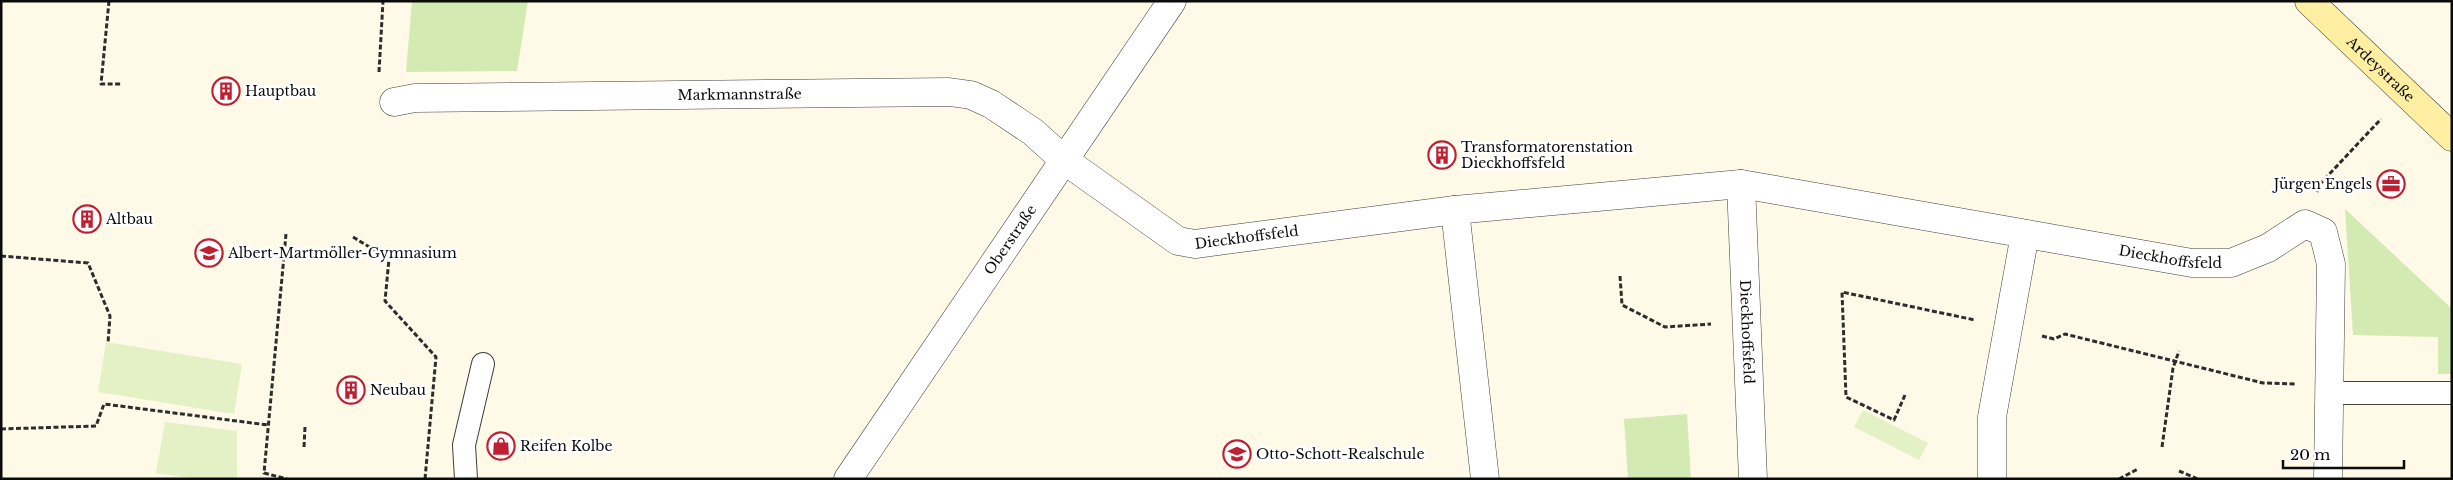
<svg xmlns="http://www.w3.org/2000/svg" width="2453" height="480" font-family="'Libre Baskerville',serif">
	<rect width="100%" height="100%" fill="#fff9e8"/>
	<!-- green -->
	<g fill="#d3eab2">
		<path d="M 412,1 L 528,1 L 517,71 L 406,72 Z"/>
		<path d="M 2345,209 L 2452,309 L 2452,374 L 2438,374 L 2438,337 L 2353,335 Z"/>
		<path d="M 1687,414 L 1691,479 L 1628,479 L 1624,419 Z"/>
	</g>
	<!-- pitch -->
	<g fill="#e4f1c4">
		<path d="M 106,342 L 242,364 L 234,414 L 98,392 Z"/>
		<path d="M 1863,410 L 1928,443 L 1919,460 L 1854,427 Z"/>
		<path d="M 165,422 L 237,431 L 237,479 L 196,479 L 156,473 Z"/>
	</g>
	<g fill="none" stroke-linecap="round" stroke-linejoin="round">
		<!-- service casing -->
		<g stroke="#3e3e3e" stroke-width="24">
			<g id="service">
				<path d="M 2329,393 L 2452,393"/>
				<path d="M 466,479 L 464,445 L 483,364"/>
			</g>
		</g>
		<!-- minor casing -->
		<g stroke="#3e3e3e" stroke-width="29">
			<g id="minor">
				<path id="s1" d="M 394,102 L 415,98 L 949,92 L 971,95 L 991,104 L 1033,132 L 1064,160 L 1178,241 L 1195,244 L 1455,210 L 1741,184 L 2192,263 L 2231,263 L 2268,248 L 2305,224 L 2323,232 L 2331,264 L 2328,479"/>
				<path id="s2" d="M 1741,184 L 1753,479"/>
				<path d="M 1455,210 L 1485,479"/>
				<path id="s3" d="M 848,479 L 1172,1"/>
				<path d="M 1992,479 L 1992,417 L 2025,234"/>
			</g>
		</g>
		<!-- secondary casing -->
		<g stroke="#2d2d2d" stroke-width="29">
			<g id="secondary">
				<path id="s4" d="M 2309,1 L 2452,137"/>
			</g>
		</g>
		<!-- path -->
		<g stroke="#2d2d2d" stroke-width="3" stroke-dasharray="5 2.5" stroke-linecap="butt">
			<path d="M 109,1 L 101,84 L 122,84"/>
			<path d="M 379,72 L 383,1"/>
			<path d="M 2317,192 L 2320,184 L 2381,119"/>
			<path d="M 286,234 L 264,473 L 287,479"/>
			<path d="M 353,237 L 389,259 L 385,301 L 436,357 L 425,479"/>
			<path d="M 1,256 L 88,263 L 110,316 L 108,343"/>
			<path d="M 1620,276 L 1622,305 L 1665,327 L 1711,324"/>
			<path d="M 2042,336 L 2054,339 L 2065,334 L 2263,383 L 2296,384"/>
			<path d="M 1905,395 L 1894,420 L 1846,397 L 1842,292 L 1975,320"/>
			<path d="M 1,429 L 96,426 L 104,404 L 268,425"/>
			<path d="M 304,447 L 305,427"/>
			<path d="M 2162,447 L 2173,368 L 2179,351"/>
			<path d="M 2179,471 L 2198,479"/>
			<path d="M 2119,479 L 2138,469"/>
		</g>
		<!-- service -->
		<use href="#service" stroke="#fff" stroke-width="22"/>
		<!-- minor -->
		<use href="#minor" stroke="#fff" stroke-width="28"/>
		<!-- secondary -->
		<use href="#secondary" stroke="#ffefa3" stroke-width="28"/>
	</g>
	<!-- icons -->
	<defs>
		<g id="building-ring" transform="scale(1.4375)"><circle r="9.5" fill="#fff" stroke="#be2032" stroke-width="1.5"/><path d="M-4-6H4V6H1V3H-1V6H-4ZM-2.5-4.3h1.7v1.8h-1.7ZM.8-4.3h1.7v1.8H.8ZM-2.5-1h1.7V.8h-1.7ZM.8-1h1.7V.8H.8Z" fill="#be2032"/></g>
		<g id="office-ring" transform="scale(1.4375)"><circle r="9.5" fill="#fff" stroke="#be2032" stroke-width="1.5"/><path d="M-6-3h4V-5.5h4V-3h4V5H-6ZM-1-4.5V-3h2v-1.5ZM-6 0V1H6V0Z" fill="#be2032"/></g>
		<g id="school-ring" transform="scale(1.4375)"><circle r="9.5" fill="#fff" stroke="#be2032" stroke-width="1.5"/><path d="M0-5L7-2L0 1L-7-2ZM-4 1L0 2.5L4 1V4Q0 6-4 4Z" fill="#be2032"/></g>
		<g id="shop-ring" transform="scale(1.4375)"><circle r="9.5" fill="#fff" stroke="#be2032" stroke-width="1.5"/><path d="M-5-2.5h2.3a2.7 3.5 0 0 1 5.4 0H5L5.5 6h-11ZM-1.5-2.5h3a1.5 2.3 0 0 0-3 0Z" fill="#be2032"/></g>
	</defs>
	<g fill-rule="evenodd">
		<use href="#building-ring" x="226" y="91"/>
		<use href="#building-ring" x="1442" y="155"/>
		<use href="#office-ring" x="2391" y="184"/>
		<use href="#building-ring" x="87" y="219"/>
		<use href="#school-ring" x="209" y="253"/>
		<use href="#building-ring" x="351" y="390"/>
		<use href="#shop-ring" x="501" y="446"/>
		<use href="#school-ring" x="1237" y="454"/>
	</g>
	<g text-anchor="middle" dominant-baseline="central" stroke-width="5" stroke-linejoin="round" paint-order="stroke">
		<!-- street labels -->
		<g font-size="14" fill="#0b0b0b" stroke="#fff">
			<text stroke="none"><textPath href="#s4" startOffset="99">Ardeystraße</textPath></text>
			<text stroke="none"><textPath href="#s1" startOffset="346">Markmannstraße</textPath></text>
			<text stroke="none"><textPath href="#s1" startOffset="901">Dieckhoffsfeld</textPath></text>
			<text stroke="none"><textPath href="#s3" startOffset="289">Oberstraße</textPath></text>
			<text stroke="none"><textPath href="#s1" startOffset="1834">Dieckhoffsfeld</textPath></text>
			<text stroke="none"><textPath href="#s2" startOffset="148">Dieckhoffsfeld</textPath></text>
		</g>
		<!-- poi labels -->
		<g font-size="14" fill="#0b0b0b" stroke="#fff" text-anchor="start">
			<text x="245" y="91">Hauptbau</text>
			<text x="1461" y="147">Transformatorenstation<tspan x="1461" dy="16">Dieckhoffsfeld</tspan></text>
			<text x="2372" y="184" text-anchor="end">Jürgen Engels</text>
			<text x="106" y="219">Altbau</text>
			<text x="228" y="253">Albert-Martmöller-Gymnasium</text>
			<text x="370" y="390">Neubau</text>
			<text x="520" y="446">Reifen Kolbe</text>
			<text x="1256" y="454">Otto-Schott-Realschule</text>
		</g>
	</g>
	<!-- border -->
	<rect width="2453" height="480" fill="none" stroke="#0b0b0b" stroke-width="5"/>
	<!-- scale -->
	<path d="M2283 460v8h121v-8" fill="none" stroke="#0b0b0b" stroke-width="2.5"/>
	<text x="2290" y="460" font-size="15" fill="#0b0b0b" stroke="#ffffff" stroke-width="4" paint-order="stroke">20 m</text>
</svg>
